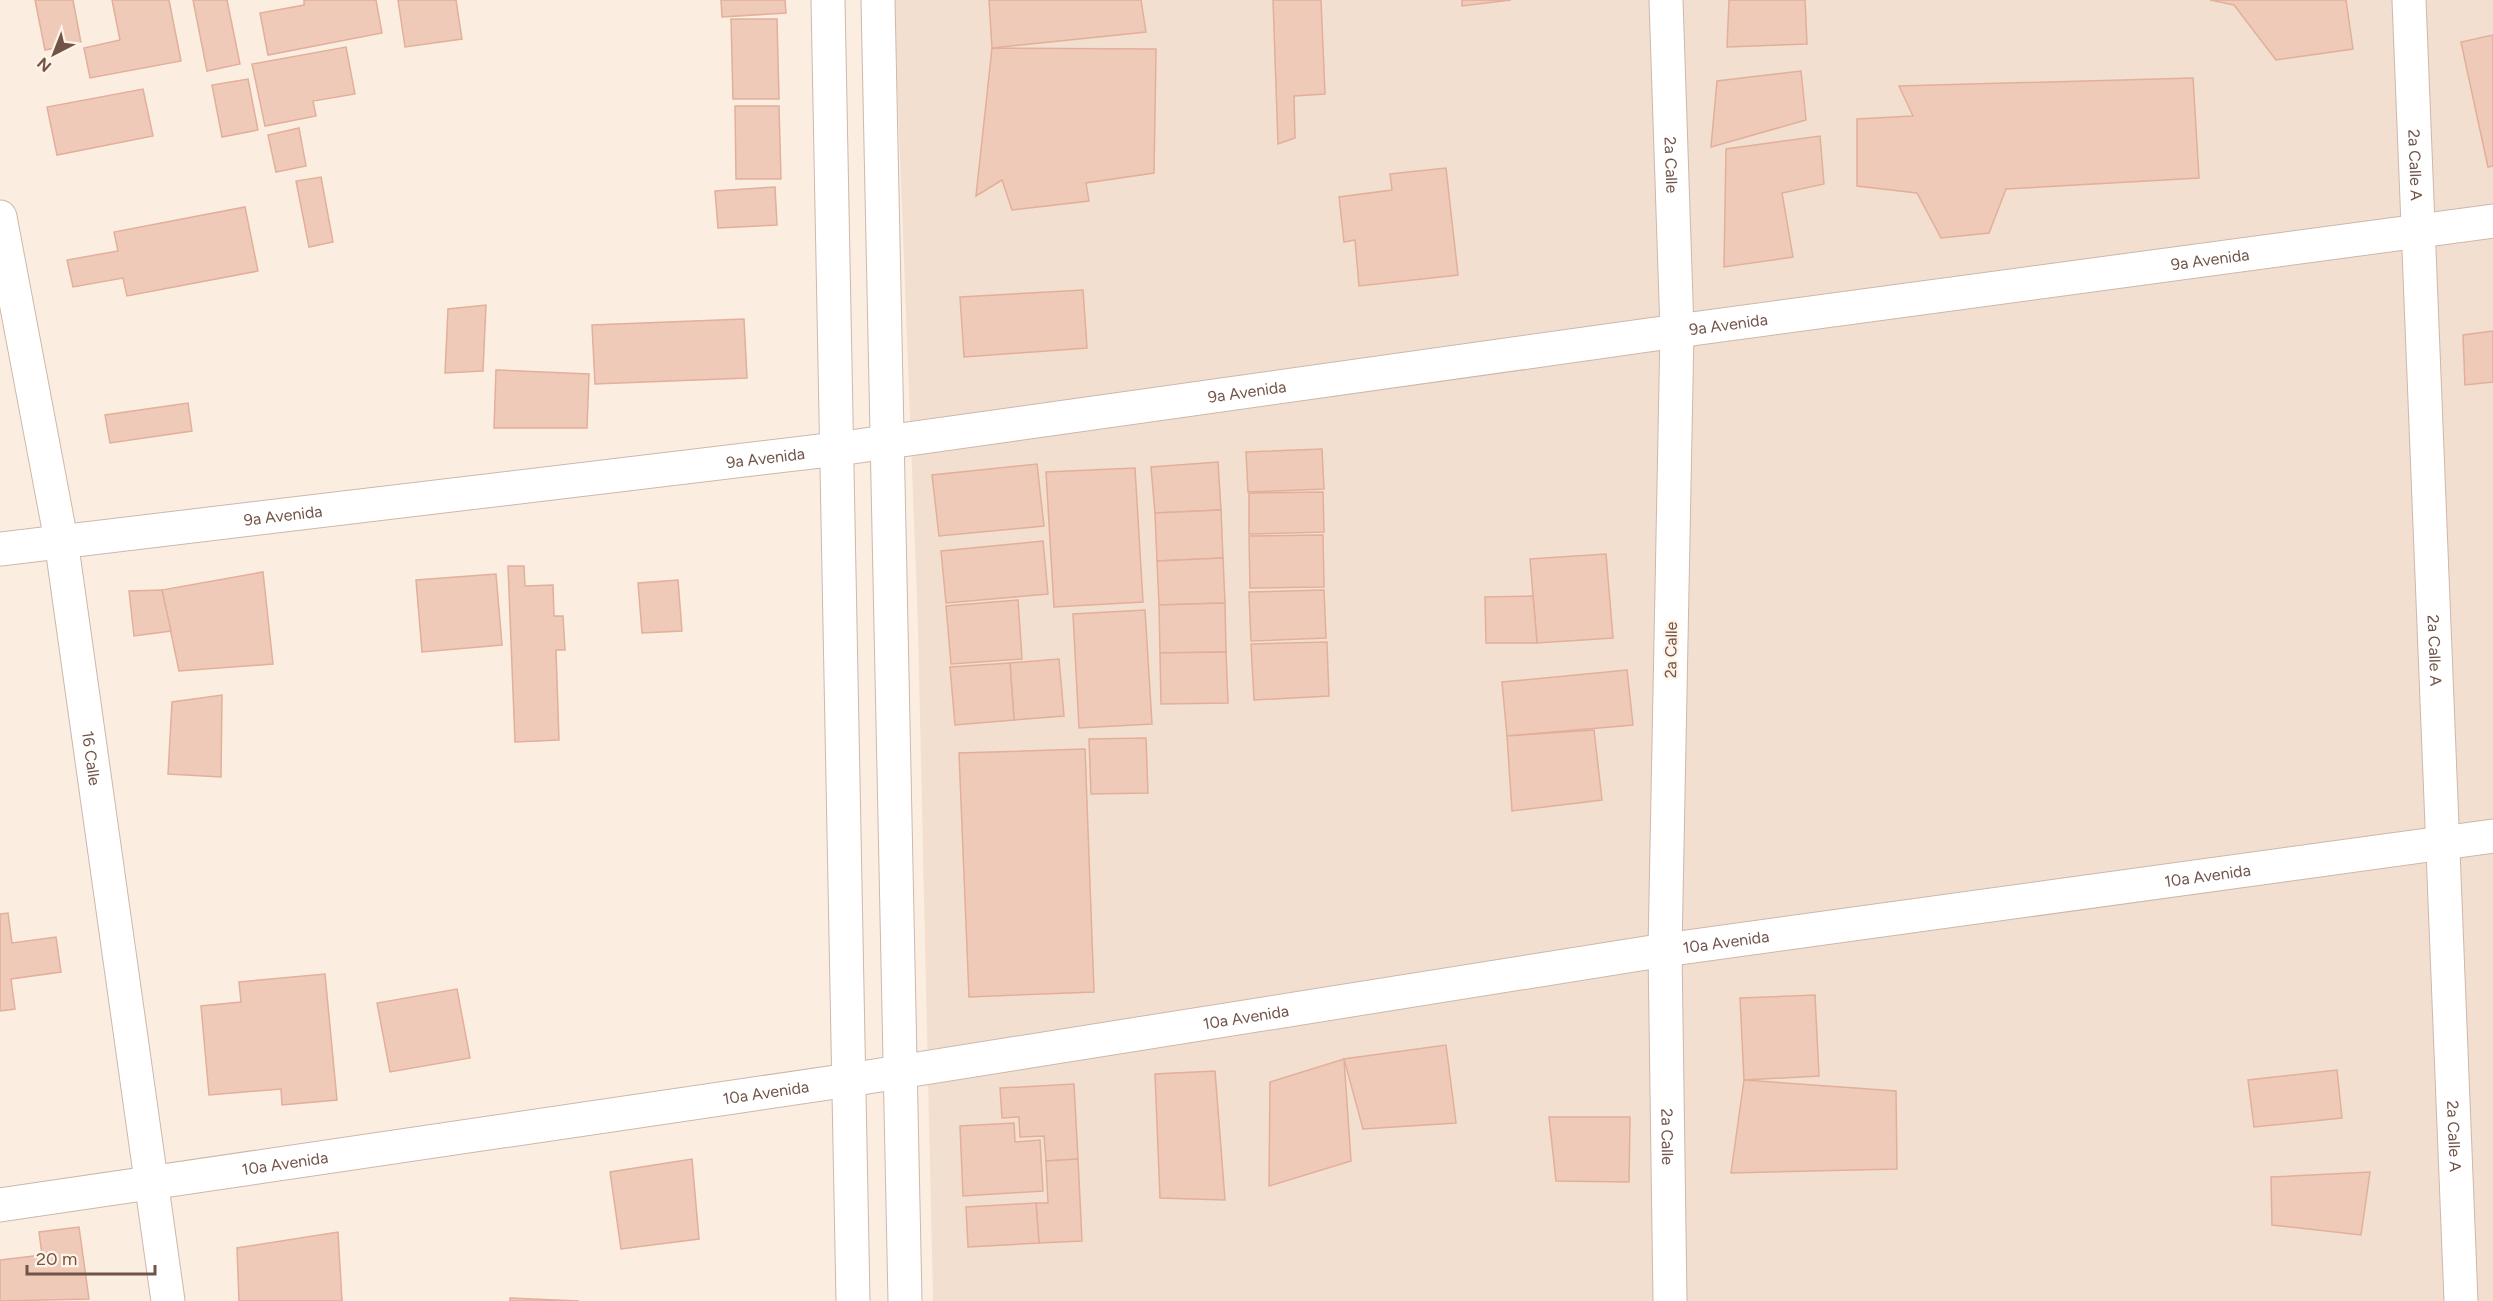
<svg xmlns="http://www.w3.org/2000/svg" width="2493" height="1301" font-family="Figtree,sans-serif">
	<rect width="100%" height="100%" fill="#fbeee1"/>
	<!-- residential -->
	<path fill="#f2dfcf" d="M 894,0 L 2493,0 L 2493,1301 L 933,1301 L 918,627 Z"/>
	<!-- building -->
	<g fill="#f0cab9" stroke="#e2af9a" stroke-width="1.5">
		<path d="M 35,0 L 73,0 L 81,43 L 45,50 Z"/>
		<path d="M 112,0 L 169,0 L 181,61 L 90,78 L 84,48 L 120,40 Z"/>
		<path d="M 193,0 L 227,0 L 240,64 L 207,71 Z"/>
		<path d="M 304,0 L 376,0 L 382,33 L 268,55 L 260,13 L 304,5 Z"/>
		<path d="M 398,0 L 456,0 L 462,39 L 405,47 Z"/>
		<path d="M 721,0 L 785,0 L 786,13 L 722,17 Z"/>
		<path d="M 989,0 L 1141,0 L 1146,32 L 992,48 Z"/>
		<path d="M 1273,0 L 1321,0 L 1325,94 L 1294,96 L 1295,138 L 1278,144 Z"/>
		<path d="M 1462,0 L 1511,0 L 1462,6 Z"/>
		<path d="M 1729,0 L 1805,0 L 1807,44 L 1727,47 Z"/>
		<path d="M 2210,0 L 2346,0 L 2353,49 L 2276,60 L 2234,5 Z"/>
		<path d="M 731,19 L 777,19 L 779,99 L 733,99 Z"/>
		<path d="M 2493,35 L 2493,166 L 2488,167 L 2461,42 Z"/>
		<path d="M 346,47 L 355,94 L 313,101 L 316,116 L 265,126 L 252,64 Z"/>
		<path d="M 992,48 L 1156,49 L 1154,173 L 1086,183 L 1089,201 L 1012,210 L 1002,180 L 976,196 Z"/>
		<path d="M 1801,71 L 1806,120 L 1711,147 L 1717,81 Z"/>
		<path d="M 2193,78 L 2199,178 L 2006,189 L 1989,233 L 1941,238 L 1917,193 L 1857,186 L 1857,119 L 1913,116 L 1899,86 Z"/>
		<path d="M 248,79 L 258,130 L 222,137 L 212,85 Z"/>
		<path d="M 143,89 L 153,136 L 57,155 L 47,107 Z"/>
		<path d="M 735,106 L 779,106 L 781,179 L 736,179 Z"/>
		<path d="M 299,128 L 306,166 L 276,172 L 268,135 Z"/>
		<path d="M 1820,136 L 1824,184 L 1782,193 L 1793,257 L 1724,267 L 1726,149 Z"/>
		<path d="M 1446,168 L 1458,275 L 1359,286 L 1355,240 L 1344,242 L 1339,197 L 1392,190 L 1390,174 Z"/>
		<path d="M 321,177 L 333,242 L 309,247 L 296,181 Z"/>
		<path d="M 775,187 L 777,225 L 718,228 L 715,191 Z"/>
		<path d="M 245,207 L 258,271 L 127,296 L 123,278 L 73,287 L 67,260 L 118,251 L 114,232 Z"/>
		<path d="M 1083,290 L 1087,348 L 964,357 L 960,297 Z"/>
		<path d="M 486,305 L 483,371 L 445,373 L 448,309 Z"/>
		<path d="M 744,319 L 747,378 L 595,384 L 592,325 Z"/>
		<path d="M 2493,331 L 2493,382 L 2465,385 L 2463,335 Z"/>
		<path d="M 496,370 L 589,374 L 587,428 L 494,428 Z"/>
		<path d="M 188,403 L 192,431 L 110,443 L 105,415 Z"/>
		<path d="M 1322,449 L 1324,489 L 1248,492 L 1246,452 Z"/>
		<path d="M 1218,462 L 1221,510 L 1155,513 L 1151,467 Z"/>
		<path d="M 1037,464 L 1044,526 L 939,536 L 932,475 Z"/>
		<path d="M 1135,468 L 1143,602 L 1054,607 L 1046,472 Z"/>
		<path d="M 1323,492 L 1324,532 L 1249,534 L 1249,493 Z"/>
		<path d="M 1221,510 L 1223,558 L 1157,561 L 1155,513 Z"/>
		<path d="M 1323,535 L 1324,587 L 1250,588 L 1249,536 Z"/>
		<path d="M 1043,541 L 1048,594 L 946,603 L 941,551 Z"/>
		<path d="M 1606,554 L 1613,638 L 1537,643 L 1530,559 Z"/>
		<path d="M 1223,558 L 1225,603 L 1159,605 L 1157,561 Z"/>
		<path d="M 508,566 L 524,566 L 525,586 L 553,585 L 554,616 L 563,616 L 565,650 L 556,650 L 559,740 L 515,742 Z"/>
		<path d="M 263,572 L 273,664 L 179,671 L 162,590 Z"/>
		<path d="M 496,574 L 502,645 L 422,652 L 416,580 Z"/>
		<path d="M 678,580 L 682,631 L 642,633 L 638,583 Z"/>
		<path d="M 162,590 L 171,631 L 134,636 L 129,591 Z"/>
		<path d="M 1324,590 L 1326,638 L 1251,641 L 1249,592 Z"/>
		<path d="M 1533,596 L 1537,643 L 1486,643 L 1485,597 Z"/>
		<path d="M 1018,600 L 1022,659 L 951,664 L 946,606 Z"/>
		<path d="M 1225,603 L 1226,652 L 1160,653 L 1159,605 Z"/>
		<path d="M 1145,610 L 1152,724 L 1079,728 L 1073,614 Z"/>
		<path d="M 1327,642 L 1329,696 L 1254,700 L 1251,644 Z"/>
		<path d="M 1226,652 L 1228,703 L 1161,704 L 1160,653 Z"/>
		<path d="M 1059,659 L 1064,716 L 1014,720 L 1010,663 Z"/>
		<path d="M 1010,663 L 1014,720 L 955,725 L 950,667 Z"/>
		<path d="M 1627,670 L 1633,725 L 1507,736 L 1502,682 Z"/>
		<path d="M 222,695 L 221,777 L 168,774 L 172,702 Z"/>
		<path d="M 1594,730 L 1602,800 L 1512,811 L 1507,736 Z"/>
		<path d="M 1146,738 L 1148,793 L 1091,794 L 1089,739 Z"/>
		<path d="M 1085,749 L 1094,992 L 969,997 L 959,753 Z"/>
		<path d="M 8,913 L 12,943 L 56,937 L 61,972 L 11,979 L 15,1009 L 0,1011 L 0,914 Z"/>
		<path d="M 325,974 L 337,1100 L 282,1105 L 281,1089 L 209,1095 L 201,1006 L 241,1002 L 239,982 Z"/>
		<path d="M 457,989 L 470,1058 L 390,1072 L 377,1003 Z"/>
		<path d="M 1815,995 L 1819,1076 L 1744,1080 L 1740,998 Z"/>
		<path d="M 1446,1045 L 1456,1123 L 1363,1129 L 1344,1059 Z"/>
		<path d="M 1344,1059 L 1351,1161 L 1269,1186 L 1270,1082 Z"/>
		<path d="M 2337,1070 L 2342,1118 L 2254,1127 L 2248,1080 Z"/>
		<path d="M 1215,1071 L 1225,1200 L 1160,1198 L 1155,1074 Z"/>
		<path d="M 1744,1080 L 1896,1091 L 1897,1169 L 1731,1173 Z"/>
		<path d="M 1074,1084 L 1078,1159 L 1046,1161 L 1044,1136 L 1020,1137 L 1019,1117 L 1002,1118 L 1000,1088 Z"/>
		<path d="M 1549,1117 L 1630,1117 L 1629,1182 L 1556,1181 Z"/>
		<path d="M 1014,1123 L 1015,1142 L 1040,1140 L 1043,1191 L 963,1196 L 960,1126 Z"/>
		<path d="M 692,1159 L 699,1239 L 621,1249 L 610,1172 Z"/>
		<path d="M 1078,1159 L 1082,1241 L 1039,1243 L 1036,1203 L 1048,1203 L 1046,1161 Z"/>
		<path d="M 2370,1172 L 2361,1235 L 2272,1225 L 2271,1177 Z"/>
		<path d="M 1036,1203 L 1039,1243 L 968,1247 L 966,1207 Z"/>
		<path d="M 79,1227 L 89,1299 L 0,1301 L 0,1260 L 42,1255 L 39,1232 Z"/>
		<path d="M 338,1232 L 342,1301 L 239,1301 L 237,1248 Z"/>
		<path d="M 510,1298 L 579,1301 L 510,1301 Z"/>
	</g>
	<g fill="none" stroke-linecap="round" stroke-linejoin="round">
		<!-- minor casing -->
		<g stroke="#ceb7ab" stroke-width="35">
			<g id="minor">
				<path d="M 828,0 L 853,1301"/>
				<path d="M 878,0 L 905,1301"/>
				<path id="s1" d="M 1666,0 L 1677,331 L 1665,950 L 1670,1301"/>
				<path id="s2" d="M 2409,0 L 2461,1301"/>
				<path id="s3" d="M 0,217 L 61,540 L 168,1301"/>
				<path id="s4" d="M 0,549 L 837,449 L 1677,331 L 2493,221"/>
				<path id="s5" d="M 0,1205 L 849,1080 L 1665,950 L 2493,836"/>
			</g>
		</g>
		<!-- minor -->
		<use href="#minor" stroke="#fff" stroke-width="33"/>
	</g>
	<g text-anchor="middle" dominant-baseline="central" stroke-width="4.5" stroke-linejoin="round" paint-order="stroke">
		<!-- street labels -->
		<g font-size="16" fill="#715349" stroke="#fff3e6">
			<text stroke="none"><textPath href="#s1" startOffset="165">2a Calle</textPath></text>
			<text stroke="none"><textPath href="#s2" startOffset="165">2a Calle A</textPath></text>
			<text stroke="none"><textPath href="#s4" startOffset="2229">9a Avenida</textPath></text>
			<text stroke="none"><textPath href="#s4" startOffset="1743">9a Avenida</textPath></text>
			<text stroke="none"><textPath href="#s4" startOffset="1257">9a Avenida</textPath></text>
			<text stroke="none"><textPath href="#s4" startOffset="771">9a Avenida</textPath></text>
			<text stroke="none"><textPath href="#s4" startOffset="285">9a Avenida</textPath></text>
			<text transform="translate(1671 650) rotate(-89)">2a Calle</text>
			<text stroke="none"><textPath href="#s2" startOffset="651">2a Calle A</textPath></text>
			<text stroke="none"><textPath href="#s3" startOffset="549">16 Calle</textPath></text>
			<text stroke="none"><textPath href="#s5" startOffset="2232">10a Avenida</textPath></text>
			<text stroke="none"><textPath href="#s5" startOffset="1746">10a Avenida</textPath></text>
			<text stroke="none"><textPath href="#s5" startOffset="1260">10a Avenida</textPath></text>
			<text stroke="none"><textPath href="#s5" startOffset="774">10a Avenida</textPath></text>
			<text stroke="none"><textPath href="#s1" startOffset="1137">2a Calle</textPath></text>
			<text stroke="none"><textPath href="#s2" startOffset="1137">2a Calle A</textPath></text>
			<text stroke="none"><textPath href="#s5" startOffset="288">10a Avenida</textPath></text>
		</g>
	</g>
	<!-- north arrow -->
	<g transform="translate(54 54) rotate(222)" stroke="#fff3e6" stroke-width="4.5" paint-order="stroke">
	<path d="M0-4.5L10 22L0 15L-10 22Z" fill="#715349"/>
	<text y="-9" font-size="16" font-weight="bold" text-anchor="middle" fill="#715349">N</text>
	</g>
	<!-- scale -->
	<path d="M27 1265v9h128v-9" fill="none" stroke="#715349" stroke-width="3"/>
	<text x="36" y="1265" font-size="18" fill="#715349" stroke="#fff3e6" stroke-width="4.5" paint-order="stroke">20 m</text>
</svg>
